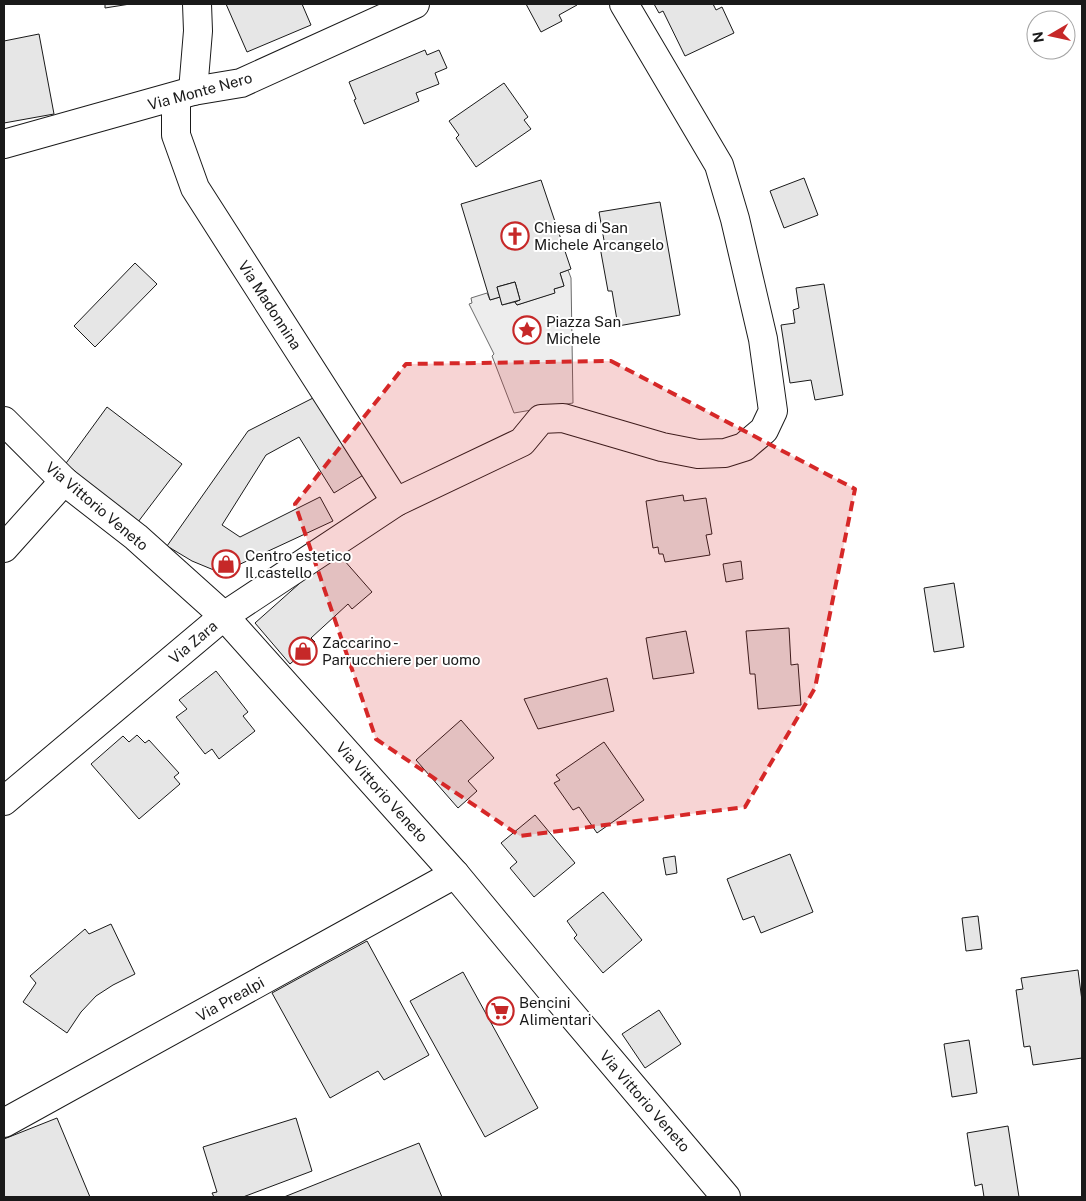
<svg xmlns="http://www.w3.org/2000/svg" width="1086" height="1201" font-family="'Public Sans',sans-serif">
	<rect width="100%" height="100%" fill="#fff"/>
	<!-- built -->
	<path fill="#ededed" stroke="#6a6a6a" d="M 568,270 L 571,278 L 573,403 L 514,413 L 492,356 L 494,354 L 469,304 L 472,303 L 471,298 L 487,293 L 490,300 L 500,297 L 502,305 L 515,302 L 517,305 L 554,293 L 554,289 L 564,286 L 560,273 Z"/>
	<!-- building -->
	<g fill="#e6e6e6" stroke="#1a1a1a">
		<path d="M 105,4 L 130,4 L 105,8 Z"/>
		<path d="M 226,4 L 302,4 L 311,25 L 247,52 Z"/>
		<path d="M 526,4 L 576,4 L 577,5 L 559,15 L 562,21 L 541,32 Z"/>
		<path d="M 654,4 L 713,4 L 716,10 L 722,7 L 734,33 L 685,56 L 663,11 L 659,13 Z"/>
		<path d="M 39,34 L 54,114 L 4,123 L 4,41 Z"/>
		<path d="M 425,50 L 427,55 L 439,50 L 447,68 L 435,73 L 439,84 L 416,93 L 419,101 L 364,124 L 354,100 L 356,99 L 349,82 Z"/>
		<path d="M 504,83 L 528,117 L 524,120 L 531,129 L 476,167 L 456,138 L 459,135 L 449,121 Z"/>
		<path d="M 804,178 L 818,215 L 784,228 L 770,191 Z"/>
		<path d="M 541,180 L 571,269 L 560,273 L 564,286 L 554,289 L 555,293 L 517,305 L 515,302 L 520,300 L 515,282 L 497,287 L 500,297 L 490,300 L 461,204 Z"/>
		<path d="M 660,202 L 680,315 L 618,326 L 612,291 L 608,291 L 600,247 L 605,246 L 599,212 Z"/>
		<path d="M 135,263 L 157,284 L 95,347 L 74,326 Z"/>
		<path d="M 515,282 L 520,300 L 502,305 L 497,287 Z"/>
		<path d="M 824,284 L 843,395 L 815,400 L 811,380 L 790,383 L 781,325 L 795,323 L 793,310 L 799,308 L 796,288 Z"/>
		<path d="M 317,396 L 365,474 L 334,493 L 299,437 L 266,455 L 222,525 L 240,537 L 320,497 L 333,521 L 221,573 L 192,561 L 167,546 L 248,431 Z"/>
		<path d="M 107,407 L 182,464 L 138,522 L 64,466 Z"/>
		<path d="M 683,495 L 684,501 L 706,498 L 712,534 L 706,535 L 710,555 L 665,562 L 663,554 L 659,554 L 658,547 L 653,548 L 646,501 Z"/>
		<path d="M 336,551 L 372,592 L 352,609 L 348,604 L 311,638 L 315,642 L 290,664 L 255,623 Z"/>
		<path d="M 741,561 L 743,579 L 726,582 L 723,564 Z"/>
		<path d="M 954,583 L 964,647 L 934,652 L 924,588 Z"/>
		<path d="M 789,628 L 791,665 L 798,664 L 801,705 L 758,709 L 755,674 L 750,674 L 746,631 Z"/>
		<path d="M 686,631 L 694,673 L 653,679 L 646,638 Z"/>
		<path d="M 216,671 L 248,712 L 243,716 L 255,731 L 219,759 L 212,749 L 205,754 L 176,717 L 187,709 L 179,700 Z"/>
		<path d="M 607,678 L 614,711 L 538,729 L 524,699 Z"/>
		<path d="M 461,720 L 494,758 L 468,781 L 477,791 L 458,808 L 416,760 Z"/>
		<path d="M 137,735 L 145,743 L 149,740 L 179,773 L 174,777 L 180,784 L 139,819 L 91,764 L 123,736 L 129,742 Z"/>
		<path d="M 604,742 L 644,800 L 597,833 L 579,807 L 573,810 L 554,783 L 560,780 L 556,775 Z"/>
		<path d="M 535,815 L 575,863 L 534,897 L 510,868 L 517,862 L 501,843 Z"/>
		<path d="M 790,854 L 813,912 L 761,933 L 754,916 L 743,920 L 727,879 Z"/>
		<path d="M 675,856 L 677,873 L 666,875 L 663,858 Z"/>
		<path d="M 603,892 L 642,940 L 603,973 L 574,938 L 577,935 L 567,921 Z"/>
		<path d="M 978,916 L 982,949 L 966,951 L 962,918 Z"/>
		<path d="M 111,924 L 135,974 L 113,985 L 96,996 L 81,1012 L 67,1033 L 23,1002 L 36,983 L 30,976 L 85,929 L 89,934 Z"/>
		<path d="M 367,941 L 429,1055 L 384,1080 L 378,1071 L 330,1098 L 272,993 Z"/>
		<path d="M 1078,970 L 1082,1001 L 1082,1058 L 1033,1065 L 1030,1046 L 1024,1047 L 1016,990 L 1023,989 L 1021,978 Z"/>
		<path d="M 463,972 L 538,1108 L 485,1137 L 410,1001 Z"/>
		<path d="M 659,1010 L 681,1044 L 645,1068 L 622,1034 Z"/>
		<path d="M 969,1040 L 977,1093 L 952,1097 L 944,1044 Z"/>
		<path d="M 57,1118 L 90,1197 L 4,1197 L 4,1139 Z"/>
		<path d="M 296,1118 L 312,1171 L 243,1197 L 214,1197 L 212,1193 L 217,1192 L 203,1147 Z"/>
		<path d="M 1008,1126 L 1019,1197 L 984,1197 L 982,1184 L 975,1186 L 967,1133 Z"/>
		<path d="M 419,1143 L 442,1197 L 284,1197 Z"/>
	</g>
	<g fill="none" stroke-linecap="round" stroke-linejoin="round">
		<!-- minor casing -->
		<g stroke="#1a1a1a" stroke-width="30">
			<g id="minor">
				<path d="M 193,91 L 198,31 L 197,4"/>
				<path d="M 176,97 L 176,135 L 195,188 L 396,502"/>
				<path d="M 4,144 L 193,91 L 241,83 L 415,4"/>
				<path d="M 4,421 L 64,481 L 136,537 L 224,616 L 455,874 L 556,996 L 726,1197"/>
				<path d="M 4,548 L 64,481"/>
				<path d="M 4,801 L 224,616 L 396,502 L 522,442 L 541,419 L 563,418 L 662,447 L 698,454 L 725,453 L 744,447 L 764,430 L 773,411 L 763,339 L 735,219 L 719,165 L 624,4"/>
				<path d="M 4,1123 L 455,874"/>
			</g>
		</g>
		<!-- minor -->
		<use href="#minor" stroke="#fff" stroke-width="28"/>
	</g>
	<!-- marked area -->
	<path fill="#d62828" fill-opacity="0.2" stroke="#d62828" stroke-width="4" stroke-dasharray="10 6" stroke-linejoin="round" d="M 611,361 L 855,489 L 815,688 L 745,807 L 520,836 L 376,739 L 295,504 L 406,364 Z"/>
	<!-- icons -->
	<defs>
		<g id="church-ring" transform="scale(1.4375)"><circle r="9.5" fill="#fff" stroke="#c62828" stroke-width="1.5"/><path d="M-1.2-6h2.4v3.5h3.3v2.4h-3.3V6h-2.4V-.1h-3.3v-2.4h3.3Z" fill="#c62828"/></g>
		<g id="sight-ring" transform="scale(1.4375)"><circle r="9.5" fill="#fff" stroke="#c62828" stroke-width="1.5"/><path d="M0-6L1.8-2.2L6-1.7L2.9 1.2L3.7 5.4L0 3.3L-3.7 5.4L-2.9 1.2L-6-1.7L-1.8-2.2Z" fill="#c62828"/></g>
		<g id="shop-ring" transform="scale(1.4375)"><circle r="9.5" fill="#fff" stroke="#c62828" stroke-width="1.5"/><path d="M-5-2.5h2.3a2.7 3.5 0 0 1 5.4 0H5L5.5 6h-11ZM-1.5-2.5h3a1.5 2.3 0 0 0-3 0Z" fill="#c62828"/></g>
		<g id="supermarket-ring" transform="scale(1.4375)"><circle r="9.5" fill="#fff" stroke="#c62828" stroke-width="1.5"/><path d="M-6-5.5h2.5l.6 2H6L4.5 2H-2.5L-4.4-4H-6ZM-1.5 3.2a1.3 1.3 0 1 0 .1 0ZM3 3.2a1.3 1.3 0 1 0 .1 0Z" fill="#c62828"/></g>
	</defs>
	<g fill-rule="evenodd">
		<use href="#church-ring" x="515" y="236"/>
		<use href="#sight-ring" x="527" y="330"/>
		<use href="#shop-ring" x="226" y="564"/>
		<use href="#shop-ring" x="303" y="651"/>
		<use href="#supermarket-ring" x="500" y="1011"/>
	</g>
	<g text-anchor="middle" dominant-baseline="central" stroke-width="4" stroke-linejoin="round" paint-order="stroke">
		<!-- street labels -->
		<g font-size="15" fill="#1a1a1a" stroke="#fff">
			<text transform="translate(200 91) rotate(-15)">Via Monte Nero</text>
			<text transform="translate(270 305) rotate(57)">Via Madonnina</text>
			<text transform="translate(97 506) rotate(40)">Via Vittorio Veneto</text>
			<text transform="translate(193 642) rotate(-40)">Via Zara</text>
			<text transform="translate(382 792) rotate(48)">Via Vittorio Veneto</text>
			<text transform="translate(230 999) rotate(-29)">Via Prealpi</text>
			<text transform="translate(645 1101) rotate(49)">Via Vittorio Veneto</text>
		</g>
		<!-- poi labels -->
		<g font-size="15" fill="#1a1a1a" stroke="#fff" text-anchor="start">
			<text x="534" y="227">Chiesa di San<tspan x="534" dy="17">Michele Arcangelo</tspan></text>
			<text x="546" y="321">Piazza San<tspan x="546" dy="17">Michele</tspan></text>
			<text x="245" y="555">Centro estetico<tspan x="245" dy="17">Il castello</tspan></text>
			<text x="322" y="642">Zaccarino -<tspan x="322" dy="17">Parrucchiere per uomo</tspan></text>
			<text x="519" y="1002">Bencini<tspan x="519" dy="17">Alimentari</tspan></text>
		</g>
	</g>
	<!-- border -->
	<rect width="1086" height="1201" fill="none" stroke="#1a1a1a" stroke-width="10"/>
	<!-- north arrow -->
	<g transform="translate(1051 35) rotate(261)"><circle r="24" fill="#ffffff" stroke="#a3a3a3"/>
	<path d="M0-4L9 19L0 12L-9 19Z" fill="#c62828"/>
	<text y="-8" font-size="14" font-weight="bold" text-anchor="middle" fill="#1a1a1a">N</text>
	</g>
</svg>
